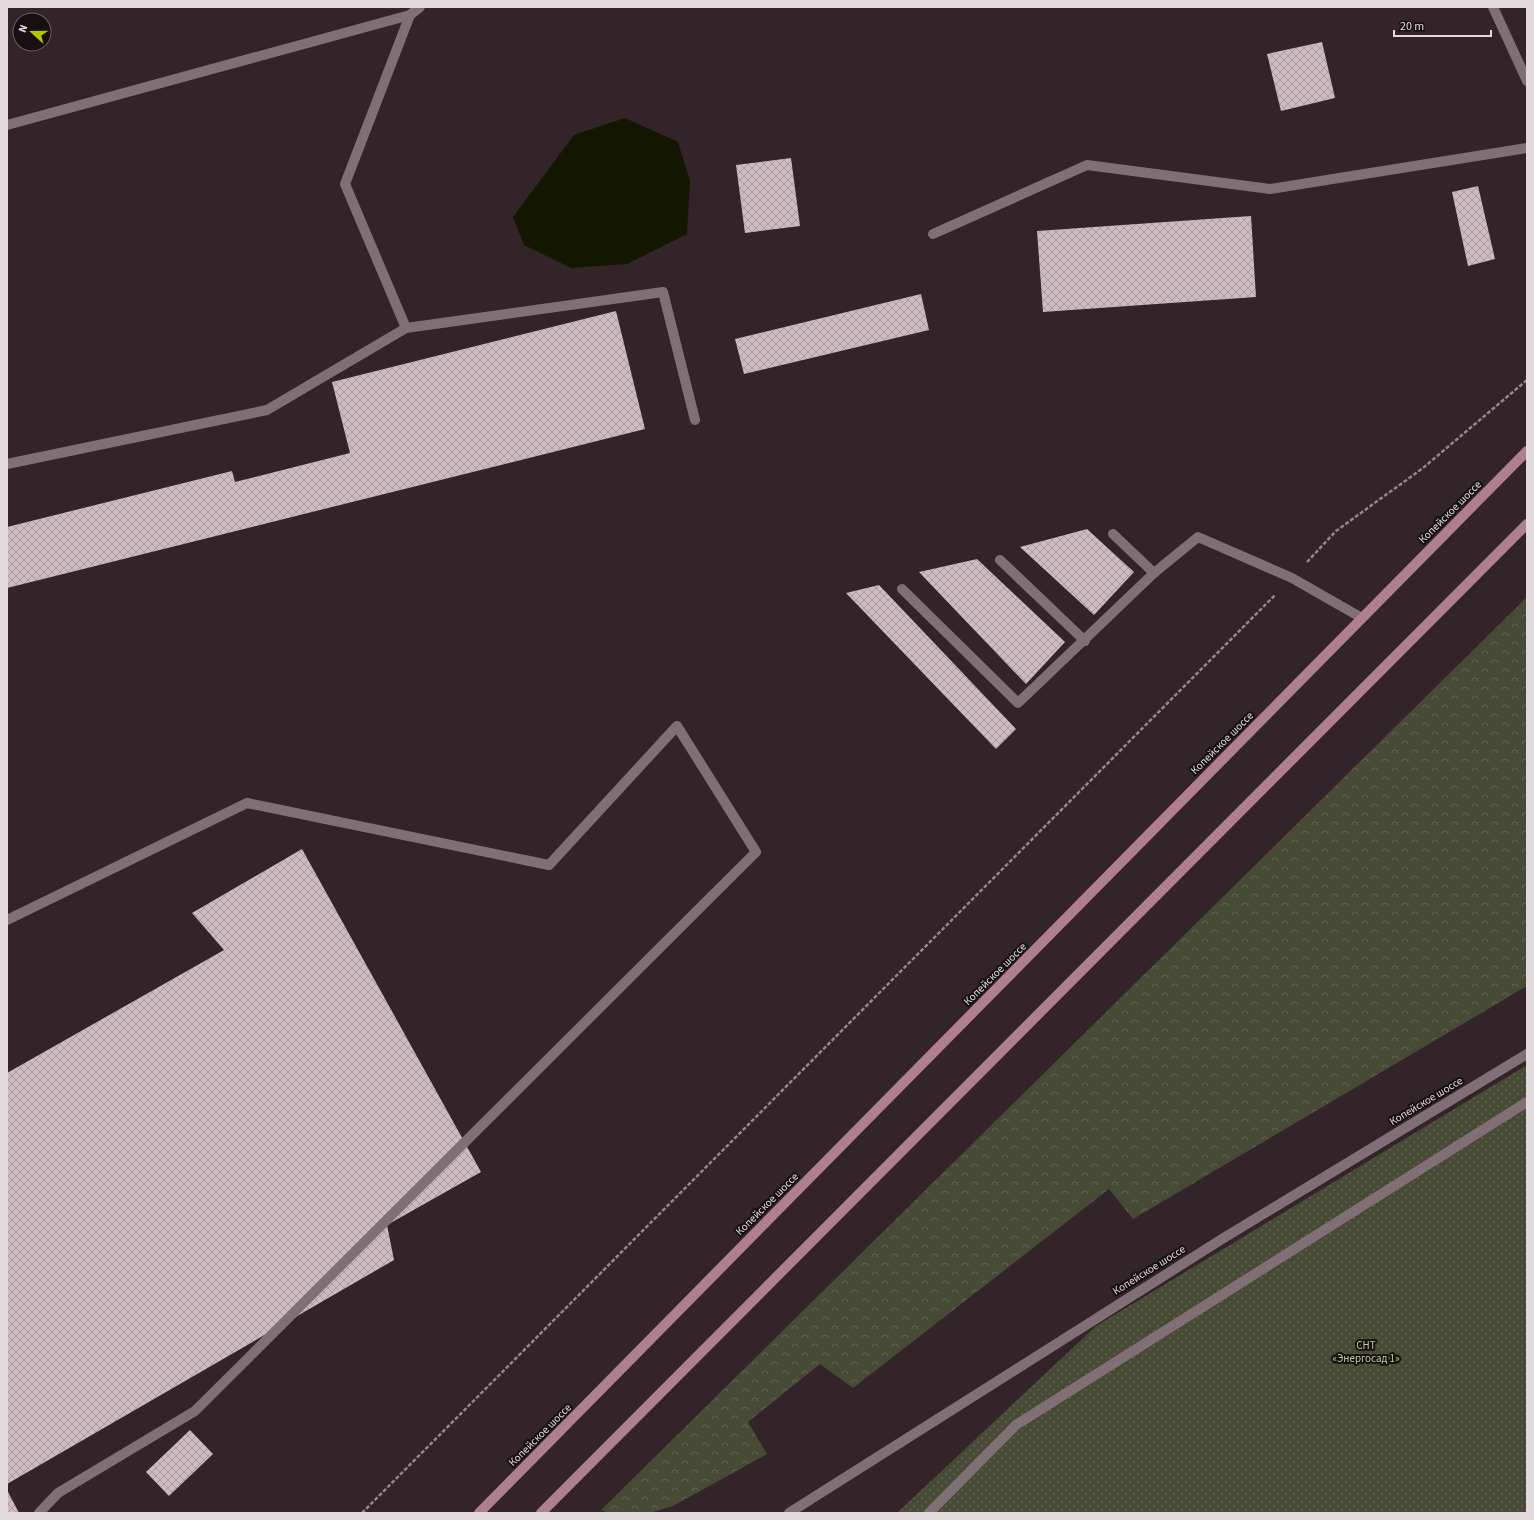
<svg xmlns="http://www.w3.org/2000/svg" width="1534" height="1520" font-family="'Source Sans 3',sans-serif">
	<defs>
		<pattern id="grass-dots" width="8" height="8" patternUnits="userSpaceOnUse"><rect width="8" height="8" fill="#474b35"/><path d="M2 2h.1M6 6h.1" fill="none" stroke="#616452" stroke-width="1.8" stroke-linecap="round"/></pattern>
		<pattern id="forest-crowns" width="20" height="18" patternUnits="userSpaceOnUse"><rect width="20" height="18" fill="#474b35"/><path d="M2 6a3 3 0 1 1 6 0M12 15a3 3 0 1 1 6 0" fill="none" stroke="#616452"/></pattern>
		<pattern id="building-cross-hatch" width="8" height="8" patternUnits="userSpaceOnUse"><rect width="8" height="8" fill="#cdbbc1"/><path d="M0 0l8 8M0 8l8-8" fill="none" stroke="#ab9ca1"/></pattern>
	</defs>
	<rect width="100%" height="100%" fill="#322429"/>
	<!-- grass -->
	<path fill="url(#grass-dots)" d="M 1527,1065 L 1527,1513 L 897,1513 L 1096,1326 Z"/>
	<!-- forest -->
	<path fill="url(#forest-crowns)" d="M 1527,597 L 1527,986 L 1133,1219 L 1109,1189 L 853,1388 L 820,1364 L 748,1422 L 767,1454 L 673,1506 L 650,1513 L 608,1513 L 601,1510 Z"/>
	<!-- water -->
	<path fill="#131700" d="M 625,118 L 678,142 L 690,181 L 687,234 L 627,264 L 571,268 L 524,245 L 513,217 L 574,135 Z"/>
	<!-- building -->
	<g fill="url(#building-cross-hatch)">
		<path d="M 1322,42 L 1335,98 L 1281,111 L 1267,54 Z"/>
		<path d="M 791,158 L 800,226 L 745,233 L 736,165 Z"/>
		<path d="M 1478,186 L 1495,259 L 1468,266 L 1452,192 Z"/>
		<path d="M 1251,216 L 1256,297 L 1043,312 L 1037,231 Z"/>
		<path d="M 921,294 L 929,330 L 744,374 L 735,339 Z"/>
		<path d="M 616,311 L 645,429 L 7,588 L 7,527 L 232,471 L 235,482 L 350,453 L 332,382 Z"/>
		<path d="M 1087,529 L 1134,572 L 1094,615 L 1020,547 Z"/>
		<path d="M 977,559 L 1065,642 L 1026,684 L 919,572 Z"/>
		<path d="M 879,585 L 1016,729 L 996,749 L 846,593 Z"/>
		<path d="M 302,849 L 481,1172 L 387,1225 L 394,1260 L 7,1484 L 7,1073 L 224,950 L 192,913 Z"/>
		<path d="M 190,1430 L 213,1454 L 169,1496 L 146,1472 Z"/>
		<path d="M 7,1490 L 19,1513 L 7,1513 Z"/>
	</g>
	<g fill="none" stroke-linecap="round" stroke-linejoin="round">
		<!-- path -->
		<g stroke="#93888c" stroke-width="2.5" stroke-dasharray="4 2" stroke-linecap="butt">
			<path d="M 1307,562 L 1336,531 L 1423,468 L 1527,380"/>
			<path d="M 362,1513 L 1275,595"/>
		</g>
		<!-- lane -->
		<g stroke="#807076" stroke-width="10">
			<path d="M 1493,7 L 1527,81"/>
			<path d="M 7,125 L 410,15"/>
			<path d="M 933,234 L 1087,165 L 1270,189 L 1527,148"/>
			<path d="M 406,328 L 663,292 L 695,420"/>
			<path d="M 7,464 L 267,410 L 406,328 L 345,184 L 410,15 L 420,7"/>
			<path d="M 1113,534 L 1154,573"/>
			<path d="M 1000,560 L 1085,641"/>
			<path d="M 902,589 L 1018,703 L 1154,573 L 1198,537 L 1292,578 L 1362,618"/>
			<path d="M 7,920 L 247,803 L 549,865 L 677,726 L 756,852 L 195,1411 L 58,1493 L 39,1513"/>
			<path d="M 929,1513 L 1016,1425 L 1527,1102"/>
		</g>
		<!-- street -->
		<path stroke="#807076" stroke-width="10" d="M 789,1513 L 1222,1239 L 1527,1054"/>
		<!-- primary -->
		<g stroke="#af7e91" stroke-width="10">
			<path d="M 479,1513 L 1527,451"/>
			<path d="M 541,1513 L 1527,524"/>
		</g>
	</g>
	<g text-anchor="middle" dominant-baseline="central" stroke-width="4" stroke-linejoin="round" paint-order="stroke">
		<!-- street labels -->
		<g font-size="11" fill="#e3dadd" stroke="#161012">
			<text transform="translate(1450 512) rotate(-45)">Копейское шоссе</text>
			<text transform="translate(1222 743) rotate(-45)">Копейское шоссе</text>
			<text transform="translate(995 974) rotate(-45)">Копейское шоссе</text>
			<text transform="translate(1426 1101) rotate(-31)">Копейское шоссе</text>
			<text transform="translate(767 1204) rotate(-45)">Копейское шоссе</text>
			<text transform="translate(1149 1270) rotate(-32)">Копейское шоссе</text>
			<text transform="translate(540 1435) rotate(-45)">Копейское шоссе</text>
		</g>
		<!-- park labels -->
		<g font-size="11" fill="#c1cc91" stroke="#161012">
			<text x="1366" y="1345">СНТ<tspan x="1366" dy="13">«Энергосад 1»</tspan></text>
		</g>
	</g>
	<!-- border -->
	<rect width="1534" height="1520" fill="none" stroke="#e3dadd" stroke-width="16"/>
	<!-- north arrow -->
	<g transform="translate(32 32) rotate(291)"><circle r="19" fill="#161012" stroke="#686163"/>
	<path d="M0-3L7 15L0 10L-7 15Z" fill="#b1c500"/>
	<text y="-6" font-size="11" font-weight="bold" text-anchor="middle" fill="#e3dadd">N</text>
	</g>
	<!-- scale -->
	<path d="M1394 30v6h97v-6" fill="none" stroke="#e3dadd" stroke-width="2"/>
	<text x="1400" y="30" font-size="12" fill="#e3dadd" stroke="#161012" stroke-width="3" paint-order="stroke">20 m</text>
</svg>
